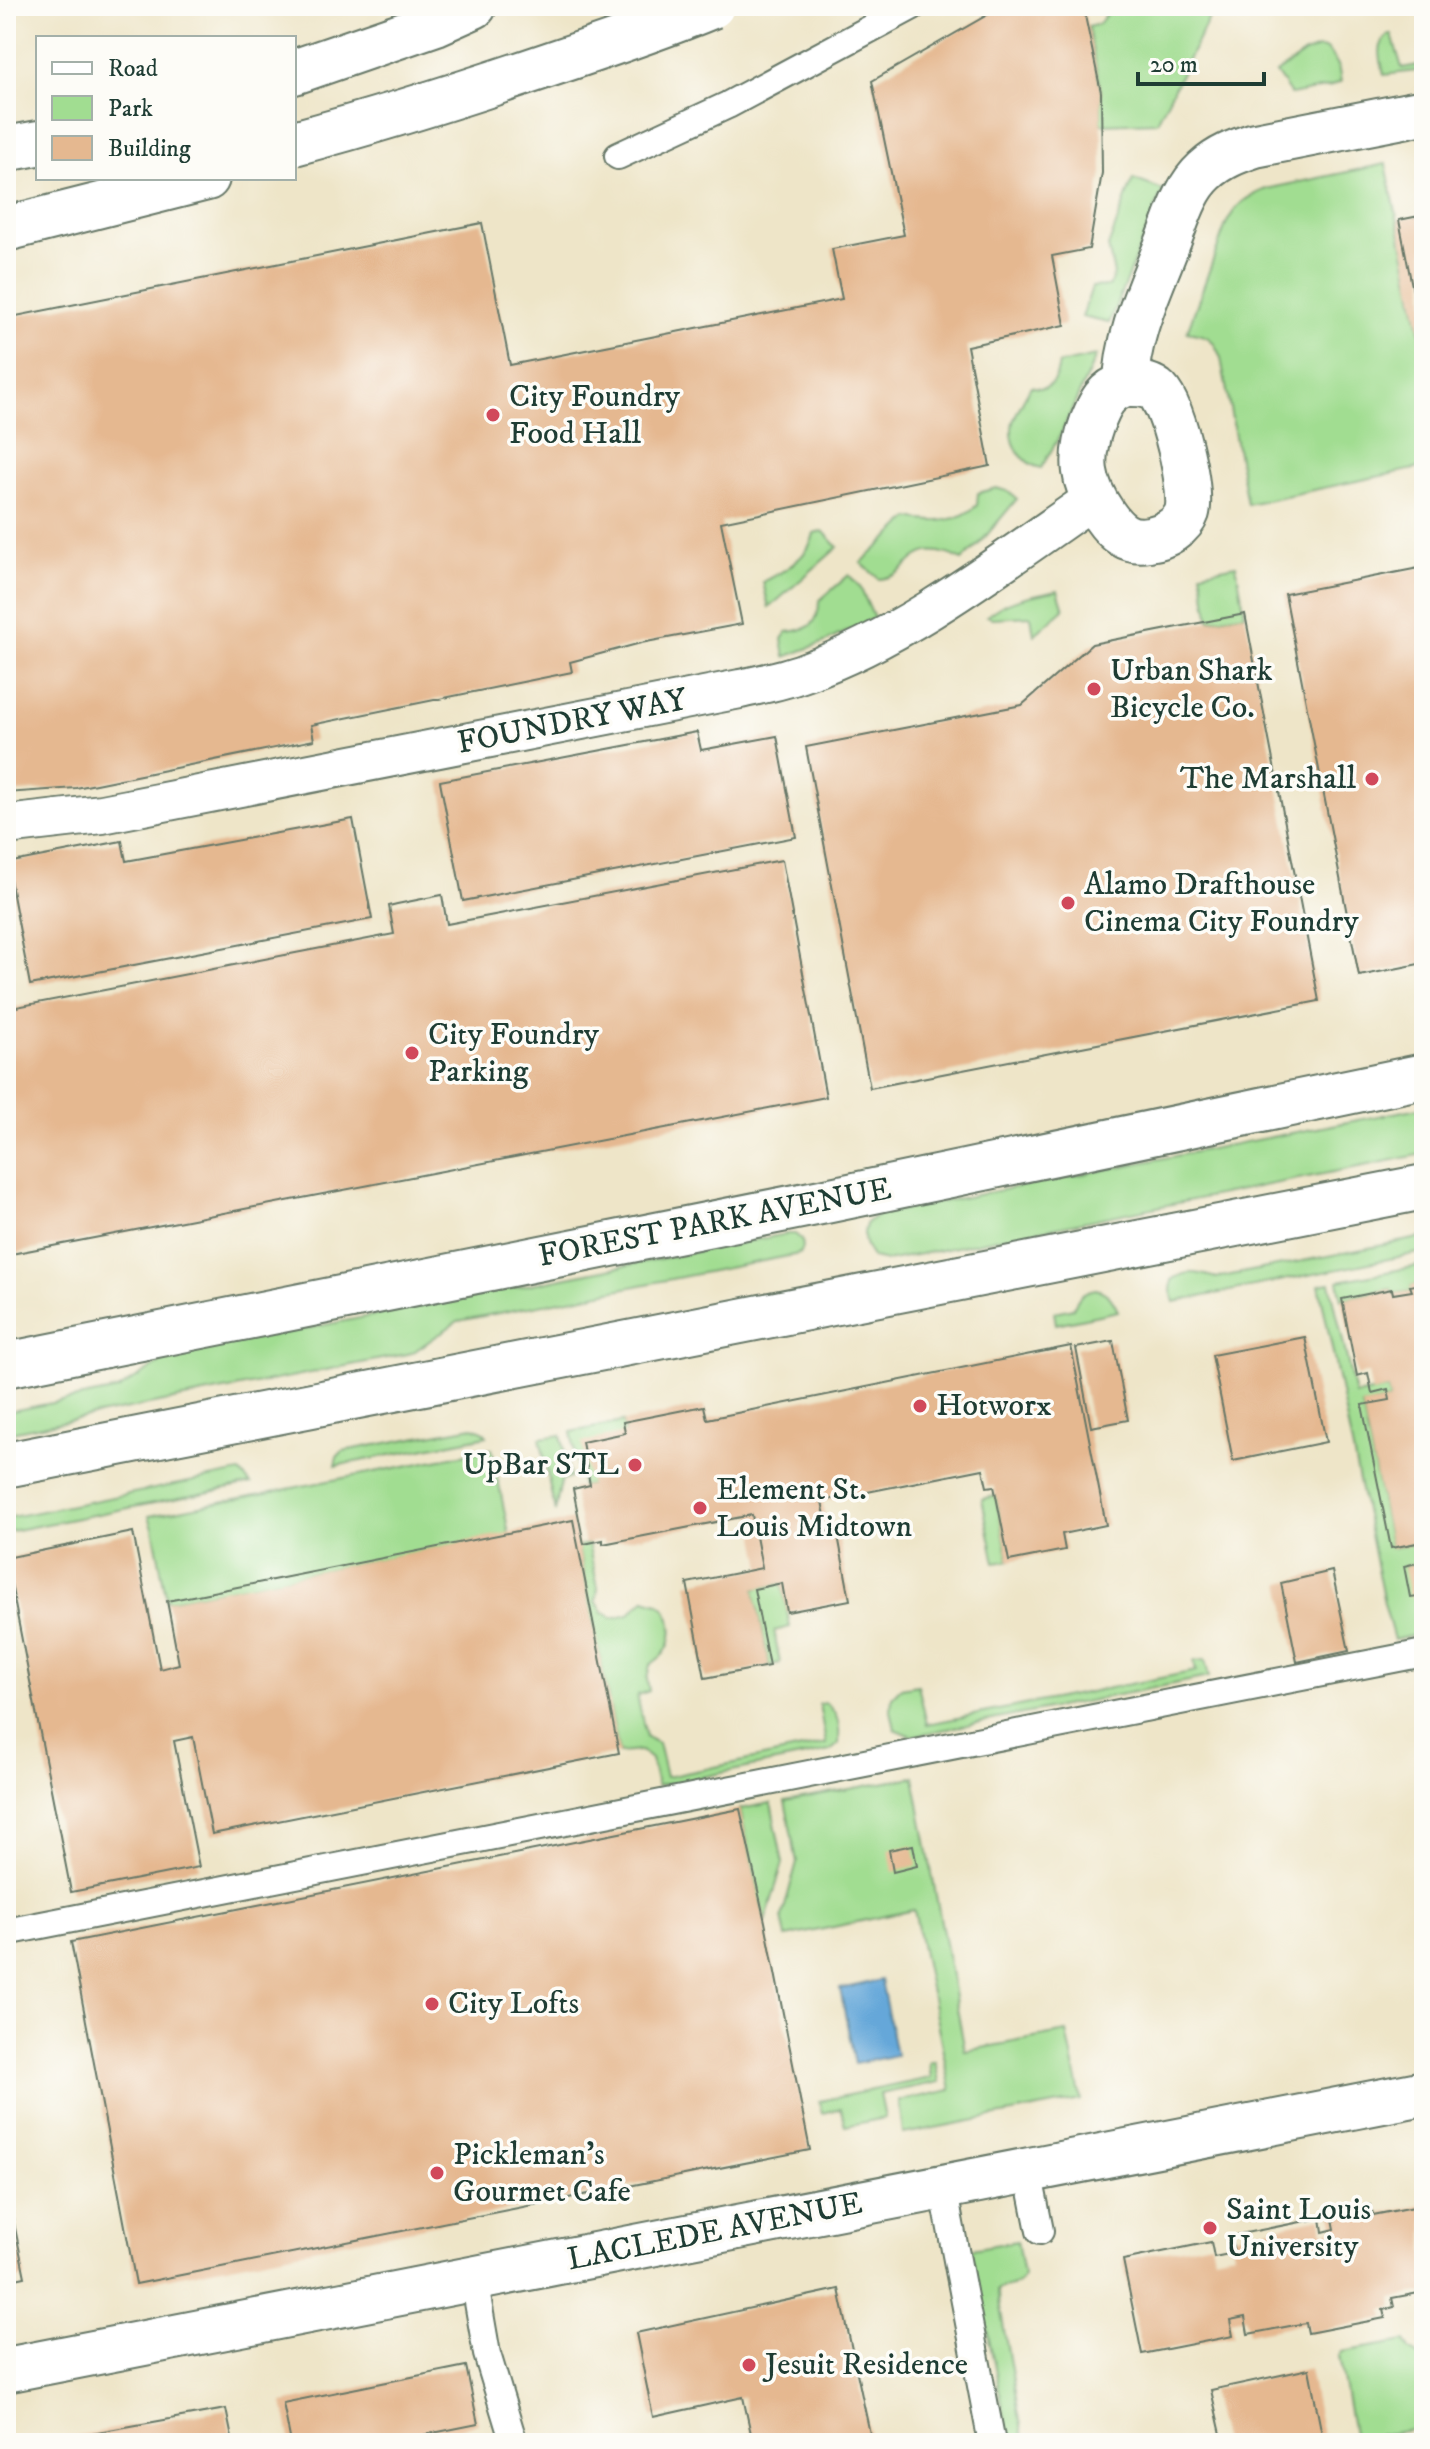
<svg xmlns="http://www.w3.org/2000/svg" width="1430" height="2449" font-family="'IM FELL DW Pica',serif">
	<rect width="100%" height="100%" fill="#fdfcf7"/>
	<filter id="ink" filterUnits="userSpaceOnUse"><feTurbulence type="fractalNoise" baseFrequency=".0125" numOctaves="2"/><feDisplacementMap in="SourceGraphic" scale="16" xChannelSelector="R" yChannelSelector="G"/><feConvolveMatrix kernelMatrix="1 2 1 2 8 2 1 2 1" color-interpolation-filters="sRGB"/></filter>
	<filter id="wash" filterUnits="userSpaceOnUse"><feTurbulence type="fractalNoise" baseFrequency=".006" numOctaves="4" result="noise"/><feDisplacementMap in="SourceGraphic" scale="32" xChannelSelector="R" yChannelSelector="G"/><feGaussianBlur stdDeviation="1.8" result="paint"/><feColorMatrix in="noise" values="0 0 0 0 0 0 0 0 0 0 0 0 0 0 0 0 0 1.4 0 .05"/><feComposite in="paint" operator="in"/></filter>
	<g filter="url(#wash)">
		<rect width="100%" height="100%" fill="#eee5c8"/>
		<!-- green -->
		<g fill="#a1dd91" stroke="#608d62" stroke-width="2">
			<path d="M 1112,6 L 1215,6 L 1157,122 L 1101,124 L 1101,92 L 1088,27 L 1099,24 Z"/>
			<path d="M 1389,35 L 1392,35 L 1402,68 L 1424,64 L 1424,70 L 1384,75 C 1381,60 1375,45 1389,35 Z"/>
			<path d="M 1318,48 L 1327,49 L 1338,65 L 1341,82 L 1329,87 L 1291,95 L 1276,73 L 1305,53 Z"/>
			<path d="M 1386,164 L 1424,349 L 1424,467 L 1247,504 L 1221,358 C 1212,336 1209,336 1187,332 L 1226,224 C 1237,203 1245,198 1266,189 Z"/>
			<path d="M 1133,179 L 1163,190 L 1109,323 L 1082,317 L 1092,287 L 1109,286 L 1114,274 L 1108,247 Z"/>
			<path d="M 1096,356 L 1061,434 L 1041,468 C 1022,464 1008,443 1013,422 C 1017,410 1025,397 1031,386 C 1050,393 1056,381 1059,364 Z"/>
			<path d="M 996,488 L 1007,491 L 1017,499 L 981,542 L 962,560 C 908,534 916,576 879,579 L 861,563 L 910,518 C 932,524 960,522 977,505 L 978,493 Z"/>
			<path d="M 823,531 L 838,547 L 769,608 L 763,582 C 783,572 810,557 814,533 Z"/>
			<path d="M 1236,565 L 1245,614 L 1210,620 L 1201,572 Z"/>
			<path d="M 849,575 L 860,587 L 874,618 L 825,642 L 785,657 L 782,639 L 787,632 C 809,630 819,625 819,601 Z"/>
			<path d="M 1058,590 L 1064,609 L 1034,635 L 1031,616 L 992,618 L 987,616 C 1005,599 1034,595 1058,590 Z"/>
			<path d="M 1424,1107 L 1424,1154 L 886,1261 L 873,1258 C 864,1246 861,1236 867,1222 L 880,1214 Z"/>
			<path d="M 786,1234 L 795,1234 L 802,1240 L 803,1248 L 799,1254 L 458,1321 L 412,1353 L 6,1433 L 6,1412 L 118,1390 L 172,1355 Z"/>
			<path d="M 1424,1237 L 1424,1252 L 1174,1302 L 1171,1291 L 1172,1280 C 1188,1269 1199,1273 1216,1278 Z"/>
			<path d="M 1424,1265 L 1424,1283 L 1411,1286 L 1412,1291 L 1393,1294 L 1391,1289 L 1342,1299 L 1338,1281 Z"/>
			<path d="M 1330,1283 L 1355,1395 L 1388,1389 L 1390,1400 L 1362,1406 L 1391,1548 L 1417,1543 L 1421,1562 L 1404,1566 L 1419,1596 L 1424,1633 L 1394,1640 L 1384,1603 L 1319,1285 Z"/>
			<path d="M 1096,1289 C 1108,1292 1113,1300 1118,1311 L 1056,1324 L 1054,1312 L 1073,1308 C 1079,1296 1082,1291 1096,1289 Z"/>
			<path d="M 623,1422 L 625,1433 L 590,1485 L 582,1487 L 571,1432 Z"/>
			<path d="M 473,1427 L 483,1431 L 487,1436 L 335,1466 L 337,1457 L 343,1451 Z"/>
			<path d="M 561,1435 L 570,1478 L 561,1481 L 555,1512 L 540,1438 Z"/>
			<path d="M 492,1449 L 509,1534 L 167,1601 L 153,1528 L 149,1516 Z"/>
			<path d="M 240,1472 L 251,1484 L 6,1532 L 6,1518 Z"/>
			<path d="M 996,1496 L 1009,1561 L 995,1563 L 982,1499 Z"/>
			<path d="M 588,1543 L 598,1588 L 596,1601 L 602,1611 L 613,1618 L 629,1614 L 645,1599 C 650,1601 654,1601 658,1603 C 674,1612 675,1638 665,1652 C 662,1657 655,1661 650,1665 L 647,1679 L 649,1691 L 637,1695 L 646,1737 L 658,1743 L 666,1777 L 826,1744 L 819,1704 L 826,1703 C 839,1714 840,1727 839,1744 L 830,1751 L 657,1786 L 651,1759 L 641,1751 L 619,1753 L 578,1547 Z"/>
			<path d="M 782,1583 L 790,1627 L 774,1631 L 780,1663 L 769,1666 L 754,1589 Z"/>
			<path d="M 1205,1660 L 1209,1677 L 912,1736 L 895,1729 L 891,1711 L 892,1697 L 901,1688 L 918,1685 L 927,1724 L 1196,1671 L 1194,1661 Z"/>
			<path d="M 914,1777 L 965,2051 L 1067,2032 L 1081,2100 L 903,2134 L 899,2101 L 951,2090 L 914,1910 L 786,1937 L 782,1917 L 797,1862 L 785,1801 Z"/>
			<path d="M 771,1803 L 783,1863 L 765,1922 L 740,1809 Z"/>
			<path d="M 935,2061 L 939,2082 L 880,2094 L 885,2118 L 845,2126 L 841,2109 L 822,2113 L 819,2101 L 931,2078 L 929,2063 Z"/>
			<path d="M 1017,2241 L 1023,2275 C 1020,2287 1007,2286 997,2290 L 1024,2443 L 1010,2443 L 971,2249 Z"/>
			<path d="M 1405,2341 L 1410,2350 L 1424,2359 L 1424,2428 L 1354,2439 L 1339,2356 L 1342,2352 Z"/>
		</g>
		<!-- water -->
		<path fill="#65a7d9" stroke="#427286" stroke-width="2" d="M 881,1980 L 896,2055 L 855,2064 L 840,1989 Z"/>
		<g id="blocks">
			<!-- building -->
			<g fill="#e5b890">
				<path d="M 1003,6 L 1083,6 L 1101,92 L 1102,173 L 1089,249 L 1052,256 L 1065,325 L 967,346 L 990,466 L 721,522 L 742,624 L 641,643 L 570,662 L 572,672 L 311,725 L 314,740 L 76,788 L 6,793 L 6,318 L 482,223 L 510,365 L 842,299 L 832,249 L 904,235 L 872,81 Z"/>
				<path d="M 1424,215 L 1424,342 L 1423,342 L 1399,220 Z"/>
				<path d="M 1424,567 L 1424,963 L 1359,976 L 1285,594 Z"/>
				<path d="M 1245,614 L 1319,1001 L 870,1088 L 806,747 L 1022,705 L 1092,644 Z"/>
				<path d="M 697,732 L 701,750 L 777,736 L 796,837 L 463,901 L 440,781 Z"/>
				<path d="M 353,819 L 372,919 L 30,985 L 7,863 L 122,841 L 126,861 Z"/>
				<path d="M 782,860 L 826,1097 L 6,1255 L 6,1009 L 394,934 L 389,906 L 397,904 L 442,895 L 447,924 Z"/>
				<path d="M 1424,1283 L 1424,1612 L 1423,1612 L 1419,1596 L 1410,1597 L 1404,1566 L 1421,1562 L 1417,1543 L 1391,1548 L 1362,1405 L 1390,1400 L 1388,1389 L 1372,1393 L 1368,1373 L 1357,1376 L 1342,1299 L 1392,1289 L 1393,1294 L 1412,1291 L 1410,1286 Z"/>
				<path d="M 1305,1337 L 1326,1442 L 1233,1461 L 1212,1355 Z"/>
				<path d="M 1113,1341 L 1128,1420 L 1091,1427 L 1076,1348 Z"/>
				<path d="M 1071,1346 L 1106,1525 L 1062,1534 L 1065,1550 L 1009,1561 L 994,1486 L 987,1487 L 983,1469 L 822,1501 L 826,1521 L 800,1526 L 801,1536 L 837,1530 L 850,1600 L 787,1612 L 782,1583 L 754,1589 L 769,1666 L 705,1678 L 687,1583 L 762,1568 L 752,1515 L 603,1544 L 603,1540 L 584,1544 L 573,1489 L 590,1485 L 582,1442 L 625,1433 L 623,1422 L 704,1406 L 707,1419 Z"/>
				<path d="M 573,1520 L 619,1753 L 212,1834 L 193,1737 L 174,1741 L 199,1867 L 71,1892 L 6,1558 L 133,1532 L 160,1669 L 179,1664 L 167,1601 Z"/>
				<path d="M 1332,1571 L 1349,1651 L 1297,1662 L 1281,1583 Z"/>
				<path d="M 740,1809 L 765,1922 L 810,2150 L 136,2284 L 71,1942 Z"/>
				<path d="M 913,1845 L 917,1866 L 893,1872 L 889,1850 Z"/>
				<path d="M 6,2184 L 25,2277 L 6,2281 Z"/>
				<path d="M 1371,2205 L 1373,2215 L 1424,2205 L 1424,2292 L 1392,2298 L 1394,2307 L 1383,2310 L 1385,2318 L 1308,2333 L 1306,2323 L 1248,2334 L 1245,2317 L 1230,2320 L 1233,2336 L 1142,2354 L 1123,2260 L 1211,2242 L 1214,2257 L 1234,2253 L 1230,2236 L 1321,2218 L 1323,2232 L 1335,2229 L 1332,2214 Z"/>
				<path d="M 839,2289 L 872,2443 L 753,2443 L 743,2397 L 653,2417 L 636,2333 Z"/>
				<path d="M 466,2366 L 478,2424 L 403,2439 L 404,2443 L 291,2443 L 283,2403 Z"/>
				<path d="M 1309,2369 L 1322,2435 L 1330,2434 L 1332,2443 L 1223,2443 L 1211,2390 Z"/>
				<path d="M 226,2409 L 233,2443 L 47,2443 L 47,2441 Z"/>
			</g>
		</g>
	</g>
	<g filter="url(#ink)">
		<use href="#blocks" fill-opacity="0" stroke="#677868" stroke-width="2"/>
		<g fill="none" stroke-linecap="round" stroke-linejoin="round">
			<!-- service casing -->
			<g stroke="#677868" stroke-width="30">
				<g id="service">
					<path d="M 618,156 L 728,105 L 913,6"/>
					<path d="M 6,1932 L 1424,1653"/>
					<path d="M 1028,2171 L 1040,2231"/>
					<path d="M 943,2187 L 992,2443"/>
					<path d="M 474,2279 L 487,2354 L 514,2443"/>
				</g>
			</g>
			<!-- pedestrian casing -->
			<g stroke="#677868" stroke-width="42">
				<path id="pedestrian" d="M 6,825 L 102,814 L 740,689 C 762,684 784,680 805,672 C 905,637 1006,559 1093,499"/>
			</g>
			<!-- minor casing -->
			<g stroke="#677868" stroke-width="48">
				<g id="minor">
					<path d="M 294,72 L 436,23 L 474,6"/>
					<path d="M 6,149 L 38,143"/>
					<path d="M 1126,384 C 1127,336 1149,291 1166,247 C 1177,221 1184,190 1205,171 C 1220,157 1237,151 1255,145 L 1424,112"/>
					<path d="M 1126,384 C 1137,384 1147,383 1156,390 C 1173,402 1193,491 1187,512 C 1182,527 1164,537 1149,539 C 1127,543 1115,531 1104,515 C 1082,483 1079,459 1092,423 C 1100,403 1105,391 1126,384 Z"/>
					<path d="M 6,2370 L 1424,2093"/>
				</g>
			</g>
			<!-- primary casing -->
			<g stroke="#677868" stroke-width="48">
				<g id="primary">
					<path d="M 6,1365 L 821,1202 L 1424,1076"/>
					<path d="M 6,1465 L 1424,1187"/>
				</g>
			</g>
			<!-- motorway casing -->
			<g stroke="#677868" stroke-width="48">
				<path id="motorway" d="M 6,229 L 207,178"/>
			</g>
			<!-- service -->
			<use href="#service" stroke="#fff" stroke-width="26"/>
			<!-- pedestrian -->
			<use href="#pedestrian" stroke="#fff" stroke-width="38"/>
			<!-- minor -->
			<use href="#minor" stroke="#fff" stroke-width="44"/>
			<!-- primary -->
			<use href="#primary" stroke="#fff" stroke-width="44"/>
			<!-- motorway -->
			<use href="#motorway" stroke="#fff" stroke-width="44"/>
			<!-- motorway-bridge casing -->
			<g stroke="#677868" stroke-width="48" stroke-linecap="butt">
				<path id="motorway-bridge" d="M 294,143 C 381,120 466,93 551,64 C 605,46 659,28 712,6"/>
			</g>
			<!-- motorway-bridge -->
			<use href="#motorway-bridge" stroke="#fff" stroke-width="44"/>
		</g>
	</g>
	<!-- markers -->
	<g fill="#d1495b" stroke="#fdfcf7" stroke-width="3">
		<circle cx="493" cy="415" r="8"/>
		<circle cx="1094" cy="689" r="8"/>
		<circle cx="1372" cy="779" r="8"/>
		<circle cx="1068" cy="903" r="8"/>
		<circle cx="412" cy="1053" r="8"/>
		<circle cx="920" cy="1406" r="8"/>
		<circle cx="635" cy="1465" r="8"/>
		<circle cx="700" cy="1508" r="8"/>
		<circle cx="432" cy="2004" r="8"/>
		<circle cx="437" cy="2173" r="8"/>
		<circle cx="1210" cy="2228" r="8"/>
		<circle cx="749" cy="2365" r="8"/>
	</g>
	<g text-anchor="middle" dominant-baseline="central" stroke-width="7" stroke-linejoin="round" paint-order="stroke">
		<!-- poi labels -->
		<g font-size="32" fill="#1f3d34" stroke="#fdfcf7" text-anchor="start">
			<text x="509" y="397">City Foundry<tspan x="509" dy="37">Food Hall</tspan></text>
			<text x="1110" y="671">Urban Shark<tspan x="1110" dy="37">Bicycle Co.</tspan></text>
			<text x="1356" y="779" text-anchor="end">The Marshall</text>
			<text x="1084" y="885">Alamo Drafthouse<tspan x="1084" dy="37">Cinema City Foundry</tspan></text>
			<text x="428" y="1035">City Foundry<tspan x="428" dy="37">Parking</tspan></text>
			<text x="936" y="1406">Hotworx</text>
			<text x="619" y="1465" text-anchor="end">UpBar STL</text>
			<text x="716" y="1490">Element St.<tspan x="716" dy="37">Louis Midtown</tspan></text>
			<text x="448" y="2004">City Lofts</text>
			<text x="453" y="2155">Pickleman's<tspan x="453" dy="37">Gourmet Cafe</tspan></text>
			<text x="1226" y="2210">Saint Louis<tspan x="1226" dy="37">University</tspan></text>
			<text x="765" y="2365">Jesuit Residence</text>
		</g>
		<!-- street labels -->
		<g font-size="32" fill="#1f3d34" stroke="#fdfcf7">
			<text transform="translate(572 722) rotate(-11)">FOUNDRY WAY</text>
			<text transform="translate(715 1223) rotate(-11)">FOREST PARK AVENUE</text>
			<text transform="translate(715 2232) rotate(-11)">LACLEDE AVENUE</text>
		</g>
	</g>
	<!-- margin -->
	<rect width="1430" height="2449" fill="none" stroke="#fdfcf7" stroke-width="32"/>
	<!-- legend -->
	<rect x="36" y="36" width="260" height="144" fill="#fdfcf7" stroke="#a4b0a9" stroke-width="2"/>
	<rect x="52" y="62" width="40" height="12" fill="#ffffff" stroke="#a4b0a9" stroke-width="2"/>
	<text x="108" y="76" font-size="24" fill="#1f3d34">Road</text>
	<rect x="52" y="96" width="40" height="24" fill="#a1dd91" stroke="#a4b0a9" stroke-width="2"/>
	<text x="108" y="116" font-size="24" fill="#1f3d34">Park</text>
	<rect x="52" y="136" width="40" height="24" fill="#e5b890" stroke="#a4b0a9" stroke-width="2"/>
	<text x="108" y="156" font-size="24" fill="#1f3d34">Building</text>
	<!-- scale -->
	<path d="M1138 72v12h126v-12" fill="none" stroke="#1f3d34" stroke-width="4"/>
	<text x="1150" y="72" font-size="24" fill="#1f3d34" stroke="#fdfcf7" stroke-width="6" paint-order="stroke">20 m</text>
</svg>
